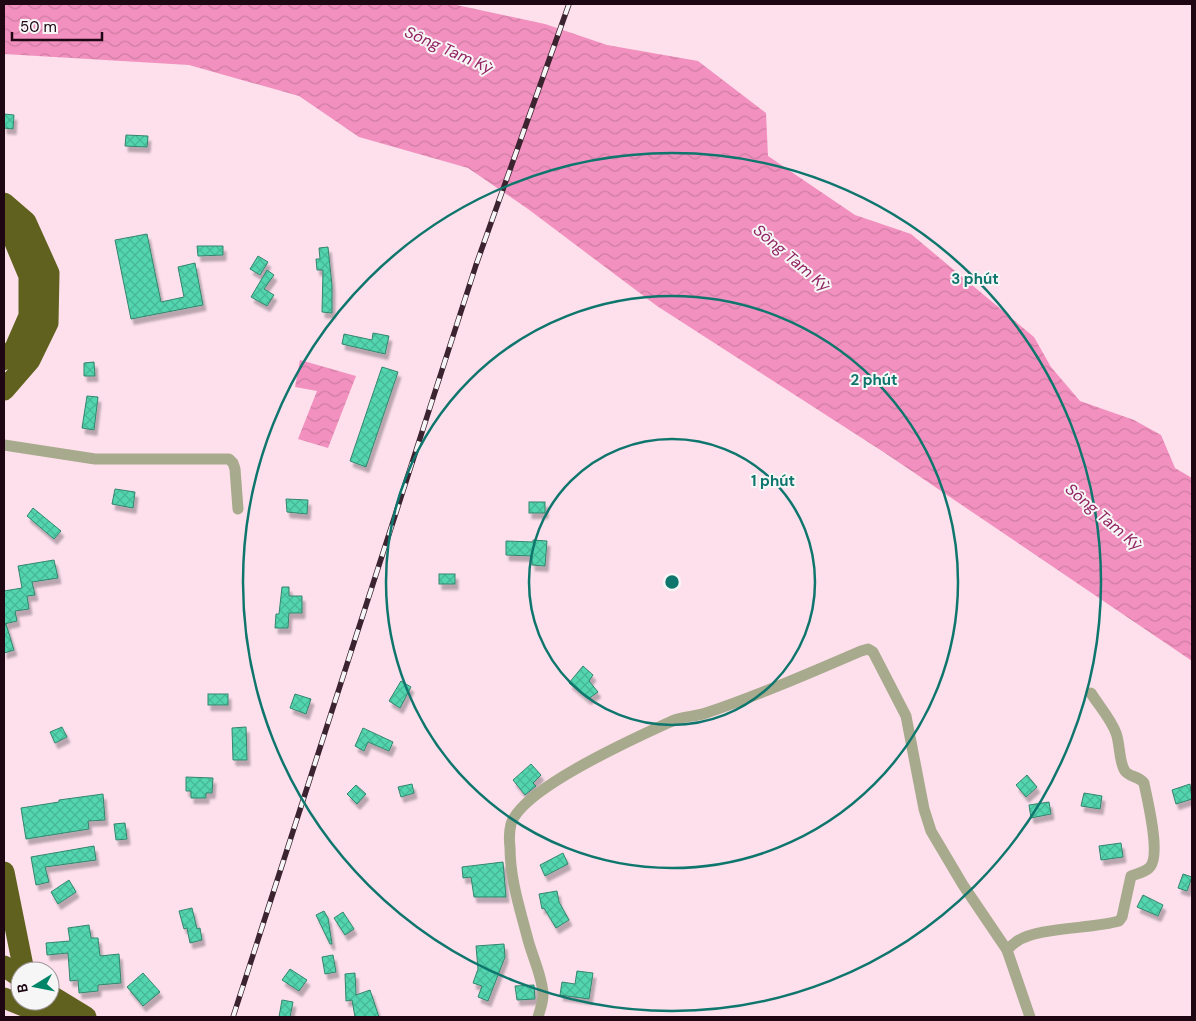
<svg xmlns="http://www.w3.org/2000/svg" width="1196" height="1021" font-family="'DM Sans',sans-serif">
	<defs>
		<pattern id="water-waves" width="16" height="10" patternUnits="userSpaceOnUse" patternTransform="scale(1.25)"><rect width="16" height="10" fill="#f291bf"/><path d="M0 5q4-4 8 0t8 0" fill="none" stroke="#cf7ca3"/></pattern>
		<pattern id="building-cross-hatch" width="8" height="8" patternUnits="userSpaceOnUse" patternTransform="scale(1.25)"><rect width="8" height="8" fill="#52d6b0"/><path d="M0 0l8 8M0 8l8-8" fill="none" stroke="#47b696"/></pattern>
		<filter id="shadow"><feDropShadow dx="3" dy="5.5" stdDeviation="1" flood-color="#0004"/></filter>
	</defs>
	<rect width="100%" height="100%" fill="#fde0ec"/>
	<!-- water -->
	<g fill="url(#water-waves)">
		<path d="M 4,4 L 452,4 L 545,24 L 607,45 L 698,61 L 766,113 L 768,156 L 855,215 L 911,234 L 1034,337 L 1051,367 L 1080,401 L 1134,420 L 1161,435 L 1175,468 L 1192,478 L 1192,661 L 885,453 L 657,306 L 528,209 L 468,168 L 359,137 L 299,96 L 189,65 L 4,54 Z"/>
		<path d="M 300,360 L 356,376 L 328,448 L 298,439 L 317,391 L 295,387 Z"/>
	</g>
	<!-- building -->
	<g fill="url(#building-cross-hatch)" stroke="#33856c" filter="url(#shadow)">
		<path d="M 4,114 L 14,115 L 13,129 L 4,128 Z"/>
		<path d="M 126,135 L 148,136 L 147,147 L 125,146 Z"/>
		<path d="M 147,234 L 161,302 L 184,297 L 178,267 L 195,263 L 203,305 L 131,319 L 115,240 Z"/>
		<path d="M 197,246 L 223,246 L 223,255 L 198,256 Z"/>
		<path d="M 328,247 L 332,286 L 332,313 L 322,312 L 323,270 L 317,270 L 316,259 L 320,259 L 319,248 Z"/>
		<path d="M 258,256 L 268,262 L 260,275 L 250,269 Z"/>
		<path d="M 267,270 L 274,275 L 264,289 L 274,295 L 267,306 L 251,297 Z"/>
		<path d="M 373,333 L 389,336 L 385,354 L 342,344 L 344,334 L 372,340 Z"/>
		<path d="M 94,362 L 95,376 L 84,376 L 84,363 Z"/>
		<path d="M 382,367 L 398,372 L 366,467 L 350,461 Z"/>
		<path d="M 87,396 L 98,397 L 94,430 L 82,428 Z"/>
		<path d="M 115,489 L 135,492 L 133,508 L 112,504 Z"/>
		<path d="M 286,499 L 308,500 L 307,514 L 287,512 Z"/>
		<rect x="529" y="502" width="16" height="11"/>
		<path d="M 33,508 L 61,531 L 54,539 L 27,516 Z"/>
		<path d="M 533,540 L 547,541 L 545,566 L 532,565 L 532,556 L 506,555 L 506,541 L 533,542 Z"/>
		<path d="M 54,560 L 58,578 L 32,582 L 35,595 L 27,596 L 29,609 L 15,611 L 17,621 L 4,624 L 4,591 L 22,588 L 18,566 Z"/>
		<rect x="439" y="574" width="16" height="10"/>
		<path d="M 282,587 L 289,587 L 289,596 L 302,596 L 302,613 L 289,613 L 288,628 L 275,628 L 276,614 L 279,614 Z"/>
		<path d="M 4,624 L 6,624 L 14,650 L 4,653 Z"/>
		<path d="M 583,666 L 593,675 L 589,681 L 598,692 L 588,699 L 569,683 Z"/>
		<path d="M 401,681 L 411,687 L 400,708 L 389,701 Z"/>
		<rect x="208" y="694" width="20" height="11"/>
		<path d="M 295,694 L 311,699 L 306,714 L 290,708 Z"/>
		<path d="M 62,727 L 67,737 L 55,743 L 50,732 Z"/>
		<path d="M 246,727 L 247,760 L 233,760 L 232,728 Z"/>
		<path d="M 363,728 L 393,742 L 389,751 L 368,742 L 364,751 L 355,746 Z"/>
		<path d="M 531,764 L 541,775 L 533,783 L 536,786 L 525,795 L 513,780 Z"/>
		<path d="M 1027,775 L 1037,787 L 1026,797 L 1016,785 Z"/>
		<path d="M 186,777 L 213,778 L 212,793 L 206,793 L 206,798 L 191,798 L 191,791 L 186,791 Z"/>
		<path d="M 412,784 L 414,793 L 401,797 L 398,787 Z"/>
		<path d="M 1190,784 L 1192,799 L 1176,804 L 1172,790 Z"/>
		<path d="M 356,785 L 366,794 L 357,804 L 347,794 Z"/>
		<path d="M 1084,793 L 1102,796 L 1100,809 L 1081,806 Z"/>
		<path d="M 103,794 L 105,820 L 88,821 L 89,829 L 26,839 L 21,808 L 59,802 L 59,800 Z"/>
		<path d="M 1049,802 L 1051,814 L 1031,818 L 1029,805 Z"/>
		<path d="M 125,823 L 127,839 L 116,840 L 114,824 Z"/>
		<path d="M 1121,843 L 1123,857 L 1101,860 L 1099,846 Z"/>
		<path d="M 94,846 L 96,860 L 45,867 L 49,882 L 36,885 L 31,857 Z"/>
		<path d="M 563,853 L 568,864 L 545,876 L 540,865 Z"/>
		<path d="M 503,862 L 506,897 L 474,897 L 471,877 L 463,878 L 462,867 Z"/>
		<path d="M 1183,874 L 1192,877 L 1187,891 L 1178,888 Z"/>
		<path d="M 69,880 L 76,892 L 58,904 L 51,892 Z"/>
		<path d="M 557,891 L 559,902 L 569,920 L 556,928 L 544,908 L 542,909 L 539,894 Z"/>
		<path d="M 1143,895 L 1163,905 L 1158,916 L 1137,907 Z"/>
		<path d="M 192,908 L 197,929 L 200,928 L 202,940 L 190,943 L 187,928 L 184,929 L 179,911 Z"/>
		<path d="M 324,911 L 328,918 L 332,944 L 330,944 L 316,915 Z"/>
		<path d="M 343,912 L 354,929 L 345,935 L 334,918 Z"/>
		<path d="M 89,925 L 91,938 L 98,938 L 100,956 L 119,954 L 121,983 L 98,985 L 98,991 L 79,993 L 78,980 L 70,981 L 68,953 L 47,955 L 46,943 L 70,941 L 68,928 Z"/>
		<path d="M 504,944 L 505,957 L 488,1001 L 478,997 L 482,986 L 473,983 L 478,969 L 476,946 Z"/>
		<path d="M 333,955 L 336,972 L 325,974 L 322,957 Z"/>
		<path d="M 290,969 L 307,980 L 299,991 L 282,980 Z"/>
		<path d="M 577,971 L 593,973 L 589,999 L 560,995 L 562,982 L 575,984 Z"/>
		<path d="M 143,973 L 160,992 L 143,1006 L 127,987 Z"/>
		<path d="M 355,973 L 356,995 L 370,990 L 379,1017 L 355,1017 L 352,1000 L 346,1001 L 345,974 Z"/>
		<path d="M 534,985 L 535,999 L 517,1000 L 515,986 Z"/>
		<path d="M 282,1000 L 293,1002 L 290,1017 L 279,1017 Z"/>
	</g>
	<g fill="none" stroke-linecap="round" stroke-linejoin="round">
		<!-- street -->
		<g stroke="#a8aa8d" stroke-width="11">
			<path d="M 4,445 L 95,459 L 229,459 L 233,463 L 235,469 L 238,509"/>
			<path d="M 1007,950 C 1010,947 1013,944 1016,942 C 1036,927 1092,929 1119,921 L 1122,917 L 1131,876 C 1137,874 1145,872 1149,868 C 1162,857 1147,799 1144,783 C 1139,776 1129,777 1125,771 C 1119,763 1120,743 1116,733 C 1111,719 1099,706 1091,693"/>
			<path d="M 538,1017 C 540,1010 543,1003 543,995 C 543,977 531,954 527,936 C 519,906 510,878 510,847 C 509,839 509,832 511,824 C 522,788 637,737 672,721 C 683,716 695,717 706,713 C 759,695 810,673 861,651 L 868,649 L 873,652 L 906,716 L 924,809 L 931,831 L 963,885 L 1007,950 L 1030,1017"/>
		</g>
		<!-- highway -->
		<g stroke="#60611e" stroke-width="21">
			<path d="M 4,203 L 26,222 L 49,273 L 48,323 L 30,360 L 4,390"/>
			<path d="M 4,227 L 11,233 L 29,276 L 29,316 L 15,348 L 4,360"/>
			<path d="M 4,872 L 24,971"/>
			<path d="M 4,966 L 20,977"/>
			<path d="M 50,995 L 86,1017"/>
			<path d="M 4,998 L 31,1009 L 62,1017"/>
		</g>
		<!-- rail casing -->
		<g stroke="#3b232f" stroke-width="5.5">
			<path id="rail" d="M 233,1017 L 476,265 L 569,4"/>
		</g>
		<!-- rail -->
		<use href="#rail" stroke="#f6f6f6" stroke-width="4" stroke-dasharray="11" stroke-linecap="butt"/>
	</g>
	<!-- distance rings -->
	<g fill="none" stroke="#0f766e" stroke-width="2.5">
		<circle cx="672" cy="582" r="143"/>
		<circle cx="672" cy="582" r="286"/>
		<circle cx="672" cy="582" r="429"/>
	</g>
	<g text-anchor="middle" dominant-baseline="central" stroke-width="4" stroke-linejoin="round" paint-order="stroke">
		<!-- water labels -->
		<g font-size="16" font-style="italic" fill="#922362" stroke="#f6f6f6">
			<text transform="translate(449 50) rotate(24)">Sông Tam Kỳ</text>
			<text transform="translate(792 258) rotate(40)">Sông Tam Kỳ</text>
			<text transform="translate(1104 517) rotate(40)">Sông Tam Kỳ</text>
		</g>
	</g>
	<circle cx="672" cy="582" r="8" fill="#0f766e" stroke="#f6f6f6" stroke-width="2.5"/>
	<g font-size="15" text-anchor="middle" font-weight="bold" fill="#0f766e" stroke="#f6f6f6" stroke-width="4" stroke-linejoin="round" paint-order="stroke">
		<text x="975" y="284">3 phút</text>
		<text x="874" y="385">2 phút</text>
		<text x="773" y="486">1 phút</text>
	</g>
	<!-- border -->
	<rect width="1196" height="1021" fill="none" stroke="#1e0713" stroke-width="10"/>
	<!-- north arrow -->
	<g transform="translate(35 986) rotate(260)"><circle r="24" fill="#f6f6f6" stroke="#a0969b"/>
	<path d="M0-4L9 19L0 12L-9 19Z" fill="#008568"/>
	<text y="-8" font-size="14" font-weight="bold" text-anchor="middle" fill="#1e0713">B</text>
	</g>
	<!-- scale -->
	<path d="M12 32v8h90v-8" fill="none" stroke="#1e0713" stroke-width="2.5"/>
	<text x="20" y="32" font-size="15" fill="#1e0713" stroke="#f6f6f6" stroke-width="4" paint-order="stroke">50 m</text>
</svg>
